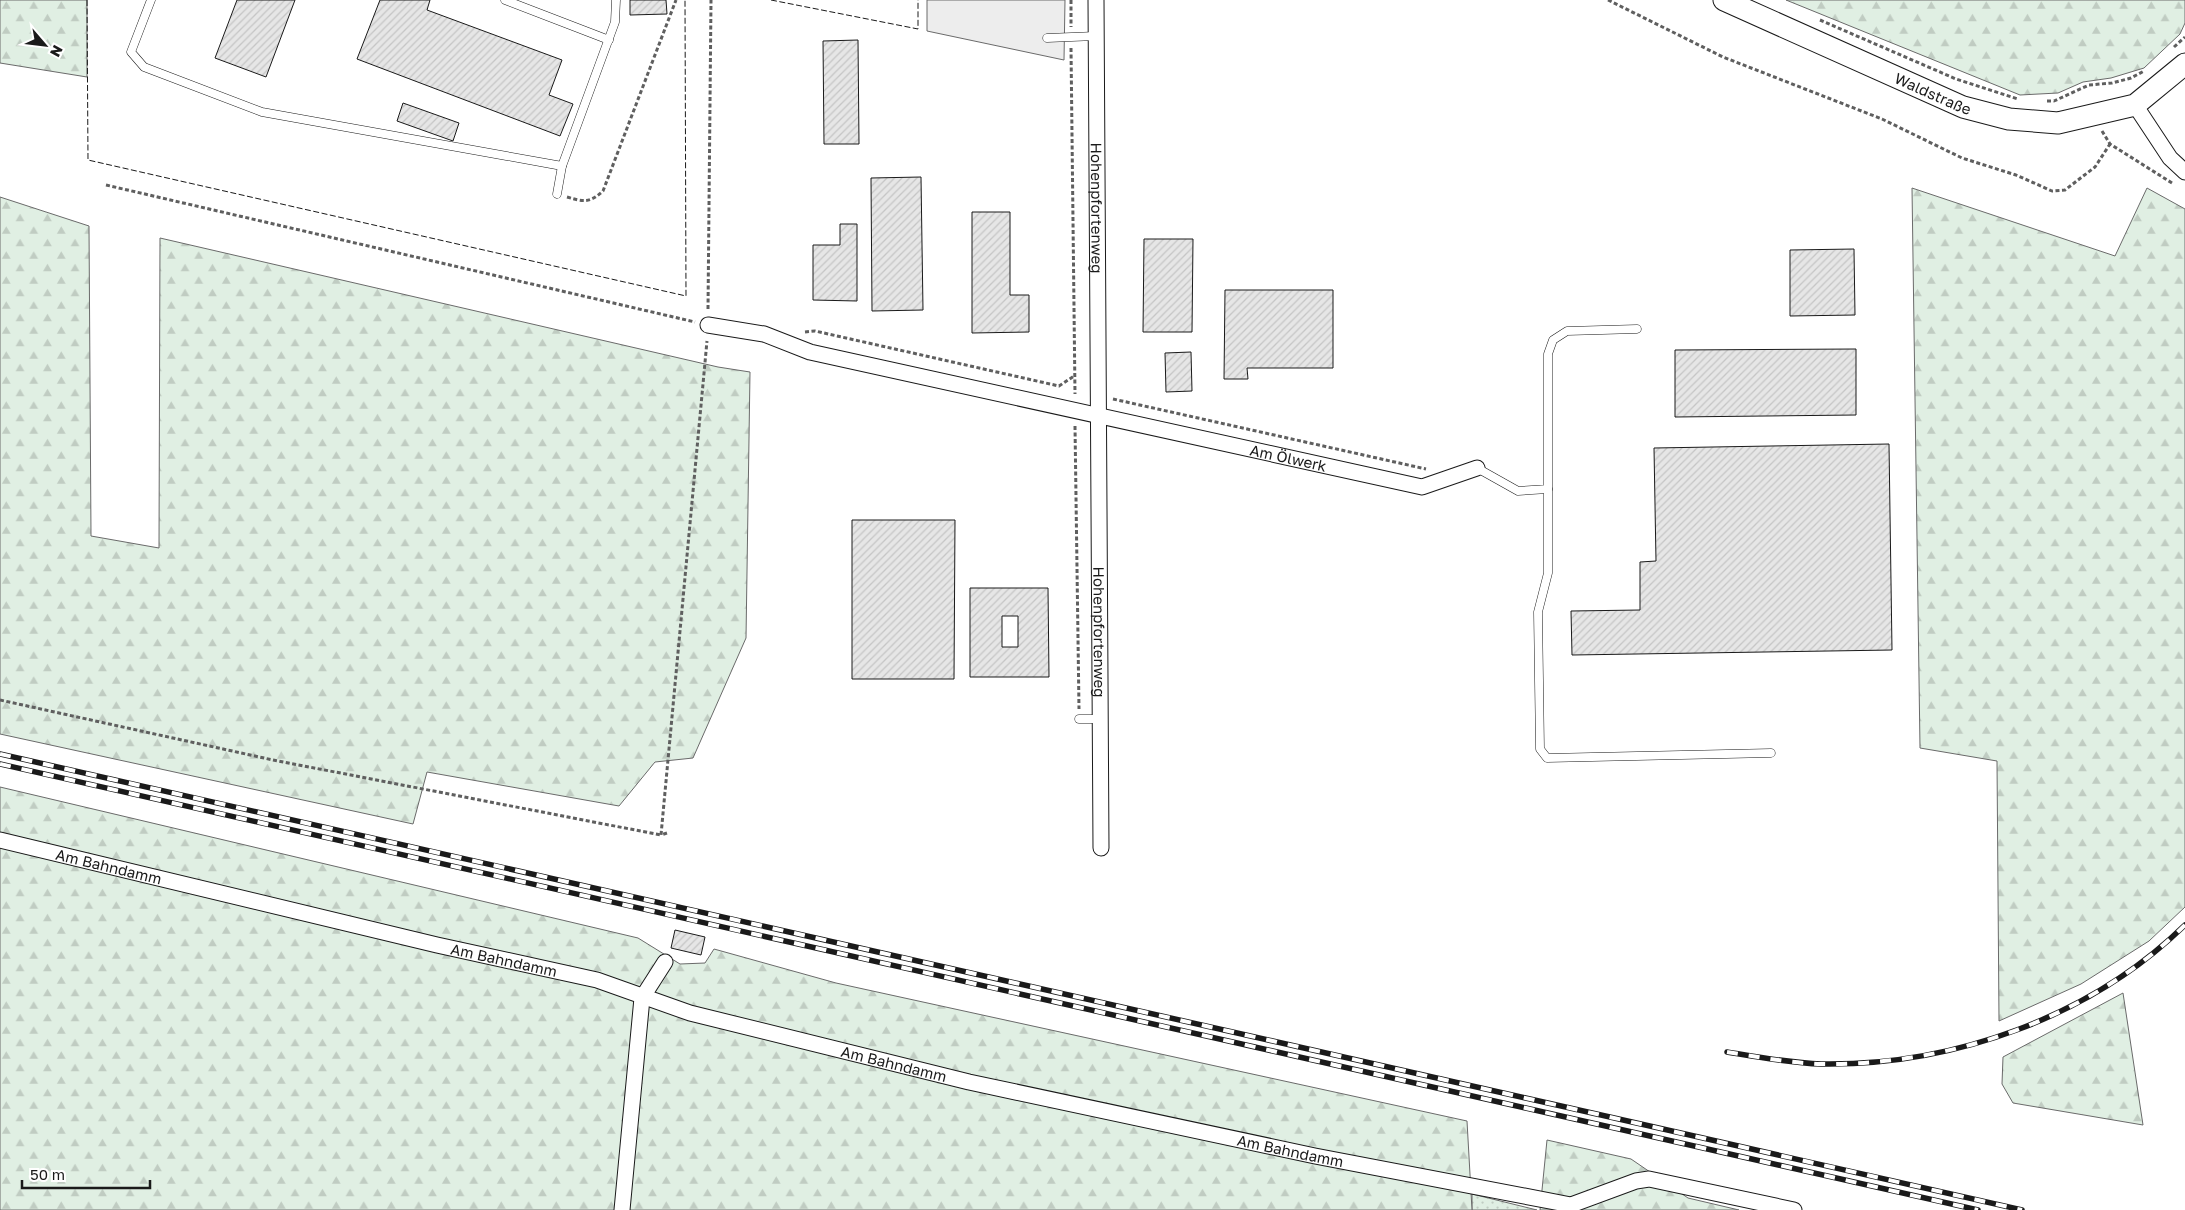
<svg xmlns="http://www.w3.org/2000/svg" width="2185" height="1210" font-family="'Golos Text',sans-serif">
	<defs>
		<pattern id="grass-dots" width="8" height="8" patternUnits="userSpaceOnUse" patternTransform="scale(1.25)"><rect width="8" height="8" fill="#e0efe3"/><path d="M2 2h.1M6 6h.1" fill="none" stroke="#c0ccc2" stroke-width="1.8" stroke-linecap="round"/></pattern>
		<pattern id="forest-firs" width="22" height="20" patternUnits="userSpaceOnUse" patternTransform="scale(1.25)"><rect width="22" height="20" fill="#e0efe3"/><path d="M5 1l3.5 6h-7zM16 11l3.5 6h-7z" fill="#c0ccc2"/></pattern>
		<pattern id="building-hatch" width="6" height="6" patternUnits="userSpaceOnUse" patternTransform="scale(1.25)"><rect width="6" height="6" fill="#e6e6e6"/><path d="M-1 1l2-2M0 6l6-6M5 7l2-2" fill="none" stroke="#c5c5c5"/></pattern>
	</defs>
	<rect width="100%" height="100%" fill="#fff"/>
	<!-- grass -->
	<path fill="url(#grass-dots)" stroke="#6a6a6a" d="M 1472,1194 L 1537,1210 L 1472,1210 Z"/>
	<!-- forest -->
	<g fill="url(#forest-firs)" stroke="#6a6a6a">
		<path d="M 0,0 L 87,0 L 87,77 L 0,63 Z"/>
		<path d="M 1786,0 L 2185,0 L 2185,23 L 2180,34 L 2144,68 L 2111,78 L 2083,82 L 2058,93 L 2020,95 Z"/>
		<path d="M 1912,188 L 2115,256 L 2147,188 L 2185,209 L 2185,907 L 2149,941 L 2081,984 L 1999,1021 L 1997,761 L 1920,748 Z"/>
		<path d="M 0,197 L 89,226 L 91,536 L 159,548 L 160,238 L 718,367 L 750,372 L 746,638 L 693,758 L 655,762 L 619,806 L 427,772 L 413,824 L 0,734 Z"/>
		<path d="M 0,787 L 638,938 L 680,964 L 705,963 L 714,949 L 836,983 L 1467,1121 L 1472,1210 L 0,1210 Z"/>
		<path d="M 2123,993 L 2143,1125 L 2013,1103 L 2002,1084 L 2003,1057 Z"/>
		<path d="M 1547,1140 L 1631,1159 L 1688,1198 L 1739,1210 L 1540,1210 Z"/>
	</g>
	<!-- parking -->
	<path fill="#ededed" stroke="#6a6a6a" d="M 927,0 L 1065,0 L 1064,60 L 927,31 Z"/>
	<!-- building -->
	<g fill="url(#building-hatch)" stroke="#1a1a1a" fill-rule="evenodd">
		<path d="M 237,0 L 295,0 L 266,77 L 215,58 Z"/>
		<path d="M 380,0 L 430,0 L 427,10 L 562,60 L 549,95 L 573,104 L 560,136 L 357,59 Z"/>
		<path d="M 630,0 L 666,0 L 667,14 L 630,15 Z"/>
		<path d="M 858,40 L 859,144 L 824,144 L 823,41 Z"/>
		<path d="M 403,103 L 459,123 L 453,141 L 397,121 Z"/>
		<path d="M 921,177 L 923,310 L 872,311 L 871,178 Z"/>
		<path d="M 972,212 L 1010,212 L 1010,295 L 1029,295 L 1029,332 L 972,333 Z"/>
		<path d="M 840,224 L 857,224 L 857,301 L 813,300 L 813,245 L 840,245 Z"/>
		<path d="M 1144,239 L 1193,239 L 1192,332 L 1143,332 Z"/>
		<path d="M 1854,249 L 1855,315 L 1790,316 L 1790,250 Z"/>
		<path d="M 1225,290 L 1333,290 L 1333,368 L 1247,368 L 1248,379 L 1224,379 Z"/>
		<path d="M 1856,349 L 1856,415 L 1675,417 L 1675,350 Z"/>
		<path d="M 1191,352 L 1192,391 L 1166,392 L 1165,353 Z"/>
		<path d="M 1889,444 L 1892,650 L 1572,655 L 1571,611 L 1640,610 L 1640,562 L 1656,561 L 1654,448 Z"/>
		<path d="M 852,520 L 955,520 L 954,679 L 852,679 Z"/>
		<path d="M 970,588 L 1048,588 L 1049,677 L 970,677 ZM 1002,616 L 1018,616 L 1018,647 L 1002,647 Z"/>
		<path d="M 675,930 L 705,937 L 701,955 L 671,948 Z"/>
	</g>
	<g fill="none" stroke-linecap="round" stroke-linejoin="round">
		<!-- lane casing -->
		<g stroke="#1a1a1a" stroke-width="9">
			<g id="lane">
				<path d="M 151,0 L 131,52 L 144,67 L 262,112 L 562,166 L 615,22 L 616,0"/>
				<path d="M 505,0 L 609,40"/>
				<path d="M 1047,38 L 1096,36"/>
				<path d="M 557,194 L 562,166"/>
				<path d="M 1477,468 L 1518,491 L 1548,489 L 1548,354 L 1553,340 L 1567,331 L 1637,329"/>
				<path d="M 1548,489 L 1548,573 L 1538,612 L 1540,749 L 1547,758 L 1771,753"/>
				<path d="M 1079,719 L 1100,719"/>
			</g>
		</g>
		<!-- street casing -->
		<g stroke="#1a1a1a" stroke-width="17">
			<g id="street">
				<path id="s1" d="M 1096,0 L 1101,848"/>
				<path d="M 2135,105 L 2170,158 L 2185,172"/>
				<path id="s2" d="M 708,325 L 764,334 L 810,352 L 1422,487 L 1477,468"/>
				<path id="s3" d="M 0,840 L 437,945 L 597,980 L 690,1013 L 969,1082 L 1315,1156 L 1571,1205 L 1636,1181 L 1649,1179 L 1794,1210"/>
				<path d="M 622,1210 L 642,998 L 665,962"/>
			</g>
		</g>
		<!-- secondary casing -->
		<g stroke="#1a1a1a" stroke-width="23">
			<g id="secondary">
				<path id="s4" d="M 1724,0 L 1963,107 L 2009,119 L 2058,123 L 2135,105 L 2185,64"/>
			</g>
		</g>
		<!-- path -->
		<g stroke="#5f5f5f" stroke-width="3" stroke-dasharray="4 2.5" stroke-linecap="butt">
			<path d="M 1071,0 L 1071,27"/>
			<path d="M 1608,0 L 1723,57 L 1882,119 L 1962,158 L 2016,175 L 2052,191 L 2065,190 L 2095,167 L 2110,144"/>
			<path d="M 1820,20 L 1956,79 L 2018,99"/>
			<path d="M 2174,47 L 2185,37"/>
			<path d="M 1071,48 L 1075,394"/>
			<path d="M 2047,101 L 2054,101 L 2089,85 L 2112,83 L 2131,78 L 2144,71"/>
			<path d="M 2102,131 L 2110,144 L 2172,183"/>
			<path d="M 106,185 L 695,322"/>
			<path d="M 567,197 C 584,202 590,203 603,191 L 676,0"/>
			<path d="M 708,309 L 711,0"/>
			<path d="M 805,332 L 815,331 L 1059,386 L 1074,376"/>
			<path d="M 1113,399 L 1426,469"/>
			<path d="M 1075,426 L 1079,709"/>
			<path d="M 0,700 L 273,760 L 661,835"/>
			<path d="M 667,833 L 661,835 L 707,341"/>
		</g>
		<!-- lane -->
		<use href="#lane" stroke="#fff" stroke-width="8"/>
		<!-- street -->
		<use href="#street" stroke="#fff" stroke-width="15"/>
		<!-- secondary -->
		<use href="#secondary" stroke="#fff" stroke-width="21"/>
		<!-- rail casing -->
		<g stroke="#1a1a1a" stroke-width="5.5">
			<g id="rail">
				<path d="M 0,754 L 2022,1210"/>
				<path d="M 0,764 L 1978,1210"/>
				<path d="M 1727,1052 C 1758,1057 1790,1063 1821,1064 C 1953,1066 2091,1017 2185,925"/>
			</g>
		</g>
		<!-- rail -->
		<use href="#rail" stroke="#fff" stroke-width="4" stroke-dasharray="11" stroke-linecap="butt"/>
		<!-- fence -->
		<g stroke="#1a1a1a" stroke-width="1" stroke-dasharray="6 2.5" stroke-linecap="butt">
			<path d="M 87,0 L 88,160 L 686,296 L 685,0"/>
			<path d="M 771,0 L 918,29 L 918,0"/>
		</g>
	</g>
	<g text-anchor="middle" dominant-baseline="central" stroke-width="4" stroke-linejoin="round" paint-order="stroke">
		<!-- street labels -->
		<g font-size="15" fill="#1a1a1a" stroke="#fff">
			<text stroke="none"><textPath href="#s4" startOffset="229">Waldstraße</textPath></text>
			<text stroke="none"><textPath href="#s1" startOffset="208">Hohenpfortenweg</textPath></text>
			<text stroke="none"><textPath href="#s2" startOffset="596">Am Ölwerk</textPath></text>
			<text stroke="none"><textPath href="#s1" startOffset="632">Hohenpfortenweg</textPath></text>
			<text stroke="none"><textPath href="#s3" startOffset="112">Am Bahndamm</textPath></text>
			<text stroke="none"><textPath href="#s3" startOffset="518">Am Bahndamm</textPath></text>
			<text stroke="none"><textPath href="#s3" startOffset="922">Am Bahndamm</textPath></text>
			<text stroke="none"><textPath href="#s3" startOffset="1328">Am Bahndamm</textPath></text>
		</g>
	</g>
	<!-- north arrow -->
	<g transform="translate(45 45) rotate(118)" stroke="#ffffff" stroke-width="4" paint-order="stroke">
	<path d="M0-4L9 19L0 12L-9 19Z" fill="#1a1a1a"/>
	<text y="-8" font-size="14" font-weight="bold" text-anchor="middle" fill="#1a1a1a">N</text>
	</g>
	<!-- scale -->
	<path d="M22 1180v8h128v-8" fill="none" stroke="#1a1a1a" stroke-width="2.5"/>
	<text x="30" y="1180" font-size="15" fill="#1a1a1a" stroke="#ffffff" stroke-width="4" paint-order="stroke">50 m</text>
</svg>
